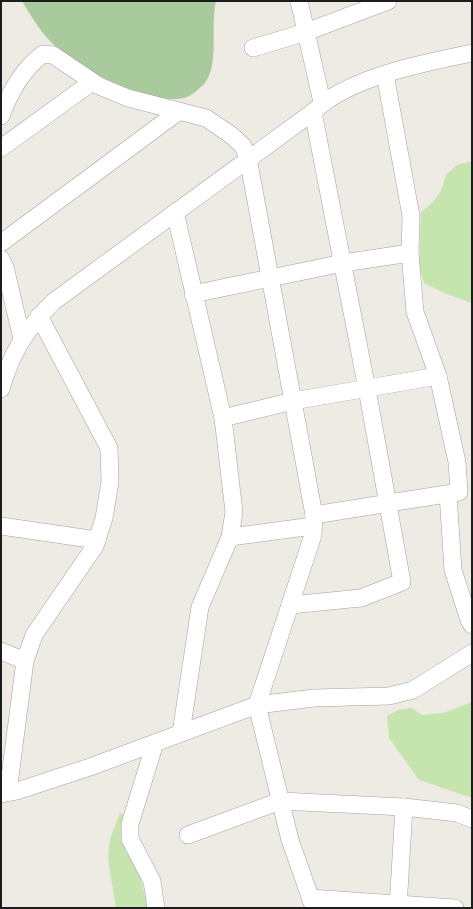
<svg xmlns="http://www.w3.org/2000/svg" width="473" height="909" font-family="'Fira Sans',sans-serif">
	<rect width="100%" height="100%" fill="#eeebe4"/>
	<!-- grass -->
	<g fill="#c6e4ae">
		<path d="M 472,161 L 472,303 L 444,293 L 424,283 L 419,266 L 421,212 L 432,203 L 441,191 L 446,175 L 457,165 Z"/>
		<path d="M 472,702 L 472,798 L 419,780 L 389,738 L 387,716 L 398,710 L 412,708 L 422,715 L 443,713 Z"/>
		<path d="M 120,813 L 123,814 L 126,819 L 148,908 L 116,908 L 108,859 L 110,839 Z"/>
	</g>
	<!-- forest -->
	<path fill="#a8ca9c" d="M 22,1 L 216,1 C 210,24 220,66 204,84 C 200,88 190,97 184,98 C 151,106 78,69 54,45 C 41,33 31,16 22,1 Z"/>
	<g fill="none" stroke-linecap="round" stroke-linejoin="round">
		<!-- minor casing -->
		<g stroke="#a1a1a1" stroke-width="18">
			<g id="minor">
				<path d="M 299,1 L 322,102"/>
				<path d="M 253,48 L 306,32 L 388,1"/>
				<path d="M 1,116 C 10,91 22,70 43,54 L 53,55 L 99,86 L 128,98 L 206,118 L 231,135 L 243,146 L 248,158 L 314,515 L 313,535 L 257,705 L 290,840 L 314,908"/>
				<path d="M 1,148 L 92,82"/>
				<path d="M 175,212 L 223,418 L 234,512 L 230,537 L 200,607 L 181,733"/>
				<path d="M 1,243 L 178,112"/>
				<path d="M 1,259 L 5,267 L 22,339"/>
				<path d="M 193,294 L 343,263 L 410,253"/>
				<path d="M 1,389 C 11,353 27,328 53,302 L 313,112 C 348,77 424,63 472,53"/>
				<path d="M 223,418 L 293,401 L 438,376"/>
				<path d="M 448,494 L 453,570 L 469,620 L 472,625"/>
				<path d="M 314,515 L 459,492 L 457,462 L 438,376 L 415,312 L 410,253 L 411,216 L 385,74"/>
				<path d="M 1,526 L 97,540"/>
				<path d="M 230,537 L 313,526"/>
				<path d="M 290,605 L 361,598 L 402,582 L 367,389 L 313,112"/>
				<path d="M 1,651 L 25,661"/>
				<path d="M 155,743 L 130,824 L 130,839 L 152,881 L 156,908"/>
				<path d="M 8,792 L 25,661 L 34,635 L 95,546 L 104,518 L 110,482 L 109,448 L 39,316"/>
				<path d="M 1,794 L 17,791 L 90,767 L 257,705 L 314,698 L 389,696 L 413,690 L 472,653"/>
				<path d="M 188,835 L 280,801 L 404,807 L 457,813 L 472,819"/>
				<path d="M 310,898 L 455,908"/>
				<path d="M 398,908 L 404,807"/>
			</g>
		</g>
		<!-- minor -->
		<use href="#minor" stroke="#fff" stroke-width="17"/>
	</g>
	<!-- border -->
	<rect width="473" height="909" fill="none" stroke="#1d1d1d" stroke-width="4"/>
</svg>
